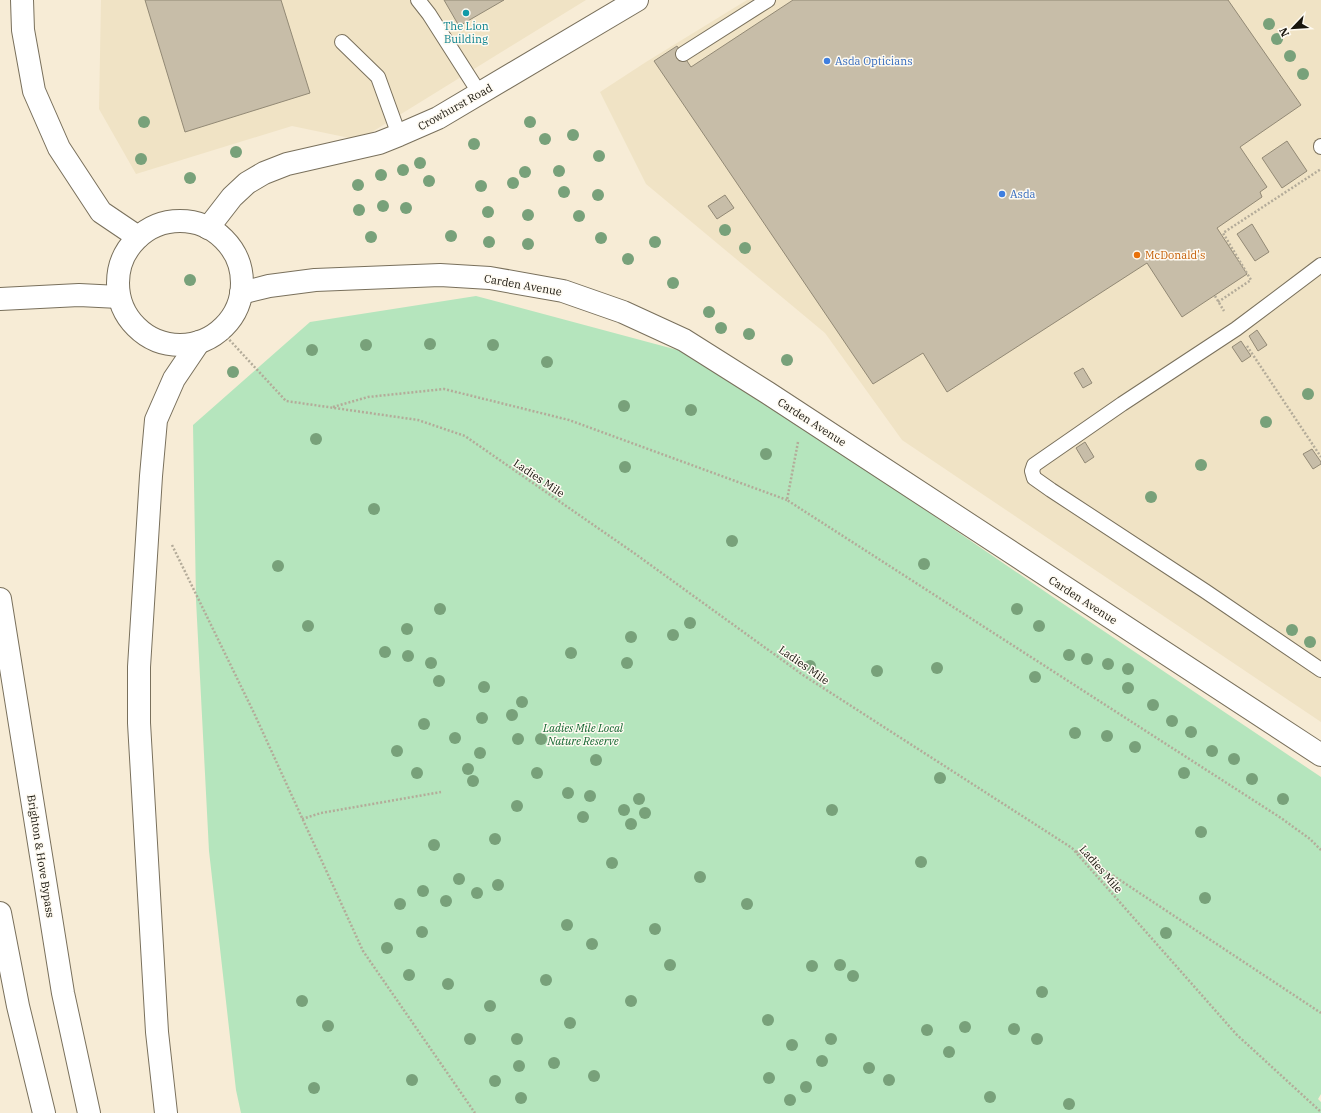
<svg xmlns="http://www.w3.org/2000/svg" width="1321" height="1113" font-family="'IBM Plex Serif',serif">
	<rect width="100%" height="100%" fill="#f7ecd6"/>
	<!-- built -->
	<g fill="#f0e3c5">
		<path d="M 101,0 L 586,0 L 359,140 L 292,126 L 136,174 L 99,109 Z"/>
		<path d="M 747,0 L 1321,0 L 1321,722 L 902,440 L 825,333 L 646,184 L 600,92 L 646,62 Z"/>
	</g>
	<!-- green -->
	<path fill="#b5e5bd" d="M 476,296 L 700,356 L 1050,595 L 1321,777 L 1321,1094 L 1318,1099 L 1321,1102 L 1321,1113 L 241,1113 L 236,1090 L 209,851 L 196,600 L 193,425 L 310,322 Z"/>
	<!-- building -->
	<g fill="#c7bda8" stroke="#928975">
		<path d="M 145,0 L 281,0 L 310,93 L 185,132 Z"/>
		<path d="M 444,0 L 504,0 L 459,26 Z"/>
		<path d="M 793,0 L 1228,0 L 1301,105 L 1240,147 L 1267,187 L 1260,192 L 1262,197 L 1217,228 L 1247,274 L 1182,317 L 1147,263 L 947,392 L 923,353 L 873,384 L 654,61 L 677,46 L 691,67 Z"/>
		<path d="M 1287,141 L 1307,171 L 1282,188 L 1262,158 Z"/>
		<path d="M 725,195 L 734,208 L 717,219 L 708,206 Z"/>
		<path d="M 1252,224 L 1269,252 L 1255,261 L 1237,234 Z"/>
		<path d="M 1257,330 L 1267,345 L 1258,351 L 1249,336 Z"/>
		<path d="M 1241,341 L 1251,356 L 1242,362 L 1232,347 Z"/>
		<path d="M 1083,368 L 1092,383 L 1083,388 L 1074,373 Z"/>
		<path d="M 1085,442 L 1094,457 L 1085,463 L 1076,448 Z"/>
		<path d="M 1312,449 L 1321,462 L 1321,464 L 1313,469 L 1303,454 Z"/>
	</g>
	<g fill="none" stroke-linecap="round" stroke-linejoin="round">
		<!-- service casing -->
		<g stroke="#79705c" stroke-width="16">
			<g id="service">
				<path d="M 418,0 L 429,14 L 480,94"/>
				<path d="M 342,42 L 378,77 L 399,135"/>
				<path d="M 683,54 L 768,0"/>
				<path d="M 1321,146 L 1321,147"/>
				<path d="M 1321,265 L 1236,329 L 1122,404 L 1034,465 L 1032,471 L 1034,478 L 1051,490 L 1205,591 L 1321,670"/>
			</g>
		</g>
		<!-- minor casing -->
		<g stroke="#79705c" stroke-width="24">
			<path id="minor" d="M 208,228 L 232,197 L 247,183 L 264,173 L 287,164 L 379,143 L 399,135 L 438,118 L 637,0"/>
		</g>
		<!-- tertiary casing -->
		<g stroke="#79705c" stroke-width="24">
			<g id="tertiary">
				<circle cx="180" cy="283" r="62"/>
				<path d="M 241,293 L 269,286 L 315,280 L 440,275 L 490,278 L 563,291 L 623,312 L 684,340 L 768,393 L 1321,755"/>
				<path d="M 0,299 L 79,295 L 119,297"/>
			</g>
		</g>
		<!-- trunk casing -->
		<g stroke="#79705c" stroke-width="24">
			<g id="trunk">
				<path d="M 22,0 L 23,30 L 34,91 L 59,148 L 101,212 L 138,237"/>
				<path d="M 0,599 L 63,993 L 89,1113"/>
				<path d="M 0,913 L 18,1006 L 44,1113"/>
				<path d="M 166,1113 L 157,1032 L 139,723 L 139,667 L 151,476 L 156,420 L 174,379 L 199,342"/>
			</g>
		</g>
		<!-- path -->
		<g stroke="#b3ab99" stroke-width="2.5" stroke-dasharray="2 2" stroke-linecap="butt">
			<path d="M 1215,296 L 1224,311"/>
			<path d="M 1218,302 L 1251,280 L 1223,233 L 1321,169"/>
			<path d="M 224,334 L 286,401 L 418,420 L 465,436 L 634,553 L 803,675 L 1072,848 L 1236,1034 L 1321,1112"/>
			<path d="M 1247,346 L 1321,457"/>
			<path d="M 333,407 L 368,397 L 444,389 L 569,420 L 787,500"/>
			<path d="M 798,442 L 787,500 L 1281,818 L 1310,839 L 1321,850"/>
			<path d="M 172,545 L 254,713 L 363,951 L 475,1113"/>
			<path d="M 302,819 L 321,813 L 441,792"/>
			<path d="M 1076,851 L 1321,1013"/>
		</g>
		<!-- service -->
		<use href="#service" stroke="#fff" stroke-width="14"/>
		<!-- minor -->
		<use href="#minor" stroke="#fff" stroke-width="22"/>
		<!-- tertiary -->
		<use href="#tertiary" stroke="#fff" stroke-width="22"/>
		<!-- trunk -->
		<use href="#trunk" stroke="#fff" stroke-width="22"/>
	</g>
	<!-- trees -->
	<g fill="#78a17a">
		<circle cx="1269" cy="24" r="6"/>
		<circle cx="1277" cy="39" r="6"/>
		<circle cx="1290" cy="56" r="6"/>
		<circle cx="1303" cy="74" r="6"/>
		<circle cx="144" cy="122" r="6"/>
		<circle cx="530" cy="122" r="6"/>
		<circle cx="573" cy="135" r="6"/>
		<circle cx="545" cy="139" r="6"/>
		<circle cx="474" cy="144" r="6"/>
		<circle cx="236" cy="152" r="6"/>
		<circle cx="599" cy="156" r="6"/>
		<circle cx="141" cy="159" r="6"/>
		<circle cx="420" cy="163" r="6"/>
		<circle cx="403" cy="170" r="6"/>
		<circle cx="559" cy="171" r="6"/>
		<circle cx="525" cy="172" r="6"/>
		<circle cx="381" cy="175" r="6"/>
		<circle cx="190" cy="178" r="6"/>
		<circle cx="429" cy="181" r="6"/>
		<circle cx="513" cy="183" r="6"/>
		<circle cx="358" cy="185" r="6"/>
		<circle cx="481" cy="186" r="6"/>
		<circle cx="564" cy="192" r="6"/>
		<circle cx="598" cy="195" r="6"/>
		<circle cx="383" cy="206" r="6"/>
		<circle cx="406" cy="208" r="6"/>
		<circle cx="359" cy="210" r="6"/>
		<circle cx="488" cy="212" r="6"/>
		<circle cx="528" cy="215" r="6"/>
		<circle cx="579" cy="216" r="6"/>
		<circle cx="725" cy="230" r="6"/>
		<circle cx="451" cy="236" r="6"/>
		<circle cx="371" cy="237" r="6"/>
		<circle cx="601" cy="238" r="6"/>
		<circle cx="489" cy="242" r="6"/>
		<circle cx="655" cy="242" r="6"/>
		<circle cx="528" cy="244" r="6"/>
		<circle cx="745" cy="248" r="6"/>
		<circle cx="628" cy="259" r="6"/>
		<circle cx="190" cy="280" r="6"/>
		<circle cx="673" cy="283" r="6"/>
		<circle cx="709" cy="312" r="6"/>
		<circle cx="721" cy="328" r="6"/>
		<circle cx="749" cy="334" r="6"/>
		<circle cx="430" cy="344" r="6"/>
		<circle cx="366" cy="345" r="6"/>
		<circle cx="493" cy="345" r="6"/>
		<circle cx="312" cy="350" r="6"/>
		<circle cx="787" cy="360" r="6"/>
		<circle cx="547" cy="362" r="6"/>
		<circle cx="233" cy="372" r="6"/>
		<circle cx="1308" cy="394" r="6"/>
		<circle cx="624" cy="406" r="6"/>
		<circle cx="691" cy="410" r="6"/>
		<circle cx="1266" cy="422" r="6"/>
		<circle cx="316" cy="439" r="6"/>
		<circle cx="766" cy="454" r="6"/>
		<circle cx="1201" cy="465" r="6"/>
		<circle cx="625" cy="467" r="6"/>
		<circle cx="1151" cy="497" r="6"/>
		<circle cx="374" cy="509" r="6"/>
		<circle cx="732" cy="541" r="6"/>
		<circle cx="924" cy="564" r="6"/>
		<circle cx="278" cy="566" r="6"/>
		<circle cx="440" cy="609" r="6"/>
		<circle cx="1017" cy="609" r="6"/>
		<circle cx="690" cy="623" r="6"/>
		<circle cx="308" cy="626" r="6"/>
		<circle cx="1039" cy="626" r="6"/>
		<circle cx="407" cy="629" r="6"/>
		<circle cx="1292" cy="630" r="6"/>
		<circle cx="673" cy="635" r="6"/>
		<circle cx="631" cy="637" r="6"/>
		<circle cx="1310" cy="642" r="6"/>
		<circle cx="385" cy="652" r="6"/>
		<circle cx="571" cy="653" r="6"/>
		<circle cx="1069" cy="655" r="6"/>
		<circle cx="408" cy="656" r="6"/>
		<circle cx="1087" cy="659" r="6"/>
		<circle cx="431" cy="663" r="6"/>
		<circle cx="627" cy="663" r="6"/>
		<circle cx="1108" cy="664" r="6"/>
		<circle cx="810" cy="666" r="6"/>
		<circle cx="937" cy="668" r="6"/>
		<circle cx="1128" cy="669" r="6"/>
		<circle cx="877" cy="671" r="6"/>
		<circle cx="1035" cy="677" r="6"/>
		<circle cx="439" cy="681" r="6"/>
		<circle cx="484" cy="687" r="6"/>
		<circle cx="1128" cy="688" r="6"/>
		<circle cx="522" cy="702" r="6"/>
		<circle cx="1153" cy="705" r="6"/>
		<circle cx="512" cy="715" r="6"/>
		<circle cx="482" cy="718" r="6"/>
		<circle cx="1172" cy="721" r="6"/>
		<circle cx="424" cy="724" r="6"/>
		<circle cx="1191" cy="732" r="6"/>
		<circle cx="1075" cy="733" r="6"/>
		<circle cx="1107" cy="736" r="6"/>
		<circle cx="455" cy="738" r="6"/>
		<circle cx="518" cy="739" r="6"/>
		<circle cx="541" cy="739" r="6"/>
		<circle cx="1135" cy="747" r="6"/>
		<circle cx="397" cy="751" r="6"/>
		<circle cx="1212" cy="751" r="6"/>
		<circle cx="480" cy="753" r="6"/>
		<circle cx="1234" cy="759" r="6"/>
		<circle cx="596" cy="760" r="6"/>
		<circle cx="468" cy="769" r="6"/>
		<circle cx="417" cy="773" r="6"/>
		<circle cx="537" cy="773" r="6"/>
		<circle cx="1184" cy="773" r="6"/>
		<circle cx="940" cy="778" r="6"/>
		<circle cx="1252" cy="779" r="6"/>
		<circle cx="473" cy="781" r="6"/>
		<circle cx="568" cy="793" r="6"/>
		<circle cx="590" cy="796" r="6"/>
		<circle cx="639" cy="799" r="6"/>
		<circle cx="1283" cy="799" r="6"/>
		<circle cx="517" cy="806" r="6"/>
		<circle cx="624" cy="810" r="6"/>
		<circle cx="832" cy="810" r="6"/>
		<circle cx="645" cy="813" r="6"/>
		<circle cx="583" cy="817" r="6"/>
		<circle cx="631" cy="824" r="6"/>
		<circle cx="1201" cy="832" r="6"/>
		<circle cx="495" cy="839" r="6"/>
		<circle cx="434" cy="845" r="6"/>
		<circle cx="921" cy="862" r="6"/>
		<circle cx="612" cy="863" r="6"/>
		<circle cx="700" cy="877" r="6"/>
		<circle cx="459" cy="879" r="6"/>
		<circle cx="498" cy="885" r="6"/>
		<circle cx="423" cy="891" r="6"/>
		<circle cx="477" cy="893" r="6"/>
		<circle cx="1205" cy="898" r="6"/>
		<circle cx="446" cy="901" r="6"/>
		<circle cx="400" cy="904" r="6"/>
		<circle cx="747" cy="904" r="6"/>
		<circle cx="567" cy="925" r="6"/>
		<circle cx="655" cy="929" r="6"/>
		<circle cx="422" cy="932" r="6"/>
		<circle cx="1166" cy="933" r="6"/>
		<circle cx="592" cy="944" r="6"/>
		<circle cx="387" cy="948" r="6"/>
		<circle cx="670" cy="965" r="6"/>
		<circle cx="840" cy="965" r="6"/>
		<circle cx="812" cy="966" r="6"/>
		<circle cx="409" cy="975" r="6"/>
		<circle cx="853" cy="976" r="6"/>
		<circle cx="546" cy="980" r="6"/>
		<circle cx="448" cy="984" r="6"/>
		<circle cx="1042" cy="992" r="6"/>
		<circle cx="302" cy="1001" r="6"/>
		<circle cx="631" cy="1001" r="6"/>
		<circle cx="490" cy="1006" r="6"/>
		<circle cx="768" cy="1020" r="6"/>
		<circle cx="570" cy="1023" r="6"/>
		<circle cx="328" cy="1026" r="6"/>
		<circle cx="965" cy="1027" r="6"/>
		<circle cx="1014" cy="1029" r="6"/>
		<circle cx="927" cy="1030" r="6"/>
		<circle cx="470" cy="1039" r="6"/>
		<circle cx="517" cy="1039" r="6"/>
		<circle cx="831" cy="1039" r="6"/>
		<circle cx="1037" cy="1039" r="6"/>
		<circle cx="792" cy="1045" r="6"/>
		<circle cx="949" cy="1052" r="6"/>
		<circle cx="822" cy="1061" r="6"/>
		<circle cx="554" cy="1063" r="6"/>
		<circle cx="519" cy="1066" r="6"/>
		<circle cx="869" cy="1068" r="6"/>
		<circle cx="594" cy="1076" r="6"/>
		<circle cx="769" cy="1078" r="6"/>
		<circle cx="412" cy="1080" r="6"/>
		<circle cx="889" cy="1080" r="6"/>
		<circle cx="495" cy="1081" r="6"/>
		<circle cx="806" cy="1087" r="6"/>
		<circle cx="314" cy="1088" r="6"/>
		<circle cx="990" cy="1097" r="6"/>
		<circle cx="521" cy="1098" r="6"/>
		<circle cx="790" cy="1100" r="6"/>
		<circle cx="1069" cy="1104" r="6"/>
	</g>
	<!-- markers -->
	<circle fill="#0f9aa8" stroke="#fefaf1" stroke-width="1.5" cx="466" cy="13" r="4"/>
	<g fill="#3f7fe0" stroke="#fefaf1" stroke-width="1.5">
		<circle cx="827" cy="61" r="4"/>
		<circle cx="1002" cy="194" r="4"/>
	</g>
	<circle fill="#e8710a" stroke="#fefaf1" stroke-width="1.5" cx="1137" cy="255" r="4"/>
	<g text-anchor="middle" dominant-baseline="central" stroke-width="3" stroke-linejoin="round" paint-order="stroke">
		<!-- culture labels -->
		<g font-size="11" fill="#0d838f" stroke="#fefaf1">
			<text x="466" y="26">The Lion<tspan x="466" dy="13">Building</tspan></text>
		</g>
		<!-- shop labels -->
		<g font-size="11" fill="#366cbe" stroke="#fefaf1" text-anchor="start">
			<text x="835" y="61">Asda Opticians</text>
			<text x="1010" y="194">Asda</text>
		</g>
		<!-- street labels -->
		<g font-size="11" fill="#18150d" stroke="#fefaf1">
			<text transform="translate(455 107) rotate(-29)">Crowhurst Road</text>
			<text transform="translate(523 285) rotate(10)">Carden Avenue</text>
			<text transform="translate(812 422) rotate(33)">Carden Avenue</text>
			<text transform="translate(539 478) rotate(34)">Ladies Mile</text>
			<text transform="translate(1083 600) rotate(33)">Carden Avenue</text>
			<text transform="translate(804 665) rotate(35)">Ladies Mile</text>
			<text transform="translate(41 856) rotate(81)">Brighton &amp; Hove Bypass</text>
			<text transform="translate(1101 869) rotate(49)">Ladies Mile</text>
		</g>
		<!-- food labels -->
		<g font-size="11" fill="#c56008" stroke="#fefaf1" text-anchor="start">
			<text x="1145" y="255">McDonald's</text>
		</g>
		<!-- park labels -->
		<g font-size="11" font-style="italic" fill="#10642e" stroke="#fefaf1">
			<text x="583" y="728">Ladies Mile Local<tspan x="583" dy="13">Nature Reserve</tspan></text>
		</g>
	</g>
	<!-- north arrow -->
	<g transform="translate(1293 28) rotate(245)" stroke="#fefaf1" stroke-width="3" paint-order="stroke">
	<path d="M0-3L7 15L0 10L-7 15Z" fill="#18150d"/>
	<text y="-6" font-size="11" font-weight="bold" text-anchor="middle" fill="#18150d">N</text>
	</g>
</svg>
